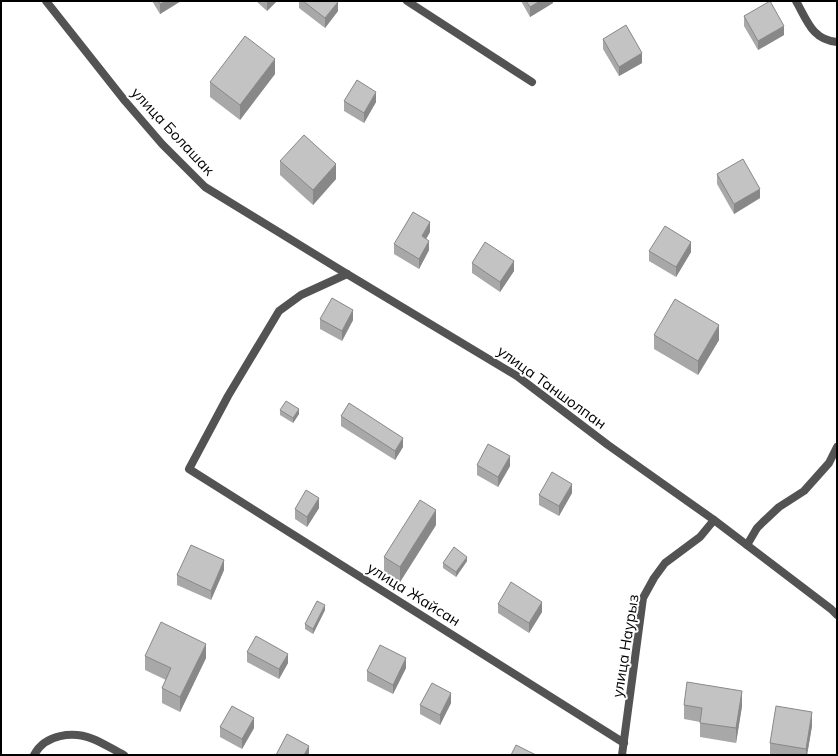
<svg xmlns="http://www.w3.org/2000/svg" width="838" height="756" font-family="Mulish,sans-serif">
	<rect width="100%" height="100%" fill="#fff"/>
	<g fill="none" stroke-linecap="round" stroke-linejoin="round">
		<!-- service -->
		<path stroke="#535353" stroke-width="8" d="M 747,545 L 757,528 L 763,522 L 779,507 L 804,491 L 829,463 L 837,447"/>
		<!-- minor -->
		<g stroke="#535353" stroke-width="8">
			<path d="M 46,1 L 125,101 L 162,144 L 205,187 L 347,274 L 517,376 L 608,445 L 714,520 L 831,609 L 837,615"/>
			<path d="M 407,1 L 532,82"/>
			<path d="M 796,1 C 807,20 812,40 837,42"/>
			<path d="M 347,274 L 301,295 L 279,311 L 228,396 L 189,469 L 624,743"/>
			<path d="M 34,755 C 45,734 73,731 93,739 C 103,743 114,750 124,755"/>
			<path d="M 622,755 L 643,598 L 654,578 L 665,563 L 700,537 L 714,520"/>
		</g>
	</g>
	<!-- wall -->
	<g fill="#a8a8a8">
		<path d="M 152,1 L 181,1 L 160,14 Z"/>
		<path d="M 256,1 L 277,1 L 267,11 Z"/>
		<path d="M 299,1 L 338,1 L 338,11 L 325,28 L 299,8 Z"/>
		<path d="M 521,1 L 553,1 L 553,3 L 530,17 Z"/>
		<path d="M 744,16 L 784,35 L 758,50 L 744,26 Z"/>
		<path d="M 603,39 L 642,63 L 619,76 L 603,49 Z"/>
		<path d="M 275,74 L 240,120 L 210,97 L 210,82 Z"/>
		<path d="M 344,101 L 376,102 L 364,123 L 344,111 Z"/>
		<path d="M 280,161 L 336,179 L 313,205 L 280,175 Z"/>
		<path d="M 717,174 L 760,198 L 734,214 L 717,184 Z"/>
		<path d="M 430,232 L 426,239 L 429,250 L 419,269 L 394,254 L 394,244 Z"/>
		<path d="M 649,251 L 691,252 L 676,277 L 649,261 Z"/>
		<path d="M 472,263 L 514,271 L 500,292 L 472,273 Z"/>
		<path d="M 320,319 L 353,320 L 342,341 L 320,329 Z"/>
		<path d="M 654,335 L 719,340 L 698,375 L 654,349 Z"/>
		<path d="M 280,410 L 299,414 L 293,423 L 280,415 Z"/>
		<path d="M 341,416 L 403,447 L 395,460 L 341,426 Z"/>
		<path d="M 477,465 L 510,466 L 498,487 L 477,475 Z"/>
		<path d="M 572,493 L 559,516 L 539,505 L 539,495 Z"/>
		<path d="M 319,508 L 307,527 L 295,519 L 295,509 Z"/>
		<path d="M 436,525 L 400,582 L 384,572 L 384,557 Z"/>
		<path d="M 467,561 L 456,577 L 443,568 L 443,563 Z"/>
		<path d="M 224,570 L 211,600 L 177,585 L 177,575 Z"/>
		<path d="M 498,604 L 542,612 L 529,633 L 498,613 Z"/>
		<path d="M 325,610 L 313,634 L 305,629 L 305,624 Z"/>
		<path d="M 247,652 L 288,663 L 279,679 L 247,662 Z"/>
		<path d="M 145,656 L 206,658 L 180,712 L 162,703 L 162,688 L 166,680 L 145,670 Z"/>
		<path d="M 406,668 L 393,694 L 367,681 L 367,671 Z"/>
		<path d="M 451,703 L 440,725 L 420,714 L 420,705 Z"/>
		<path d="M 684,705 L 742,706 L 736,743 L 700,737 L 700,722 L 684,719 Z"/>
		<path d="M 812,726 L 807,755 L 770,755 L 770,743 Z"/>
		<path d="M 220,727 L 254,728 L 242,749 L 220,737 Z"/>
	</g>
	<!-- shaded-wall -->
	<g fill="#888">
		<path d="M 166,1 L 181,1 L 160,14 L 160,4 Z"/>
		<path d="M 267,1 L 277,1 L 267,11 Z"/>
		<path d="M 540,1 L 553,1 L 553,3 L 530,17 L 530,7 Z"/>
		<path d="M 338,2 L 338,11 L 325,28 L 325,18 Z"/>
		<path d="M 784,26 L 784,35 L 758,50 L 758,41 Z"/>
		<path d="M 642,53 L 642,63 L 619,76 L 619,67 Z"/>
		<path d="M 275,59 L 275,74 L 240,120 L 240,105 Z"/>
		<path d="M 376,92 L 376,102 L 364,123 L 364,113 Z"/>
		<path d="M 336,164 L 336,179 L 313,205 L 313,190 Z"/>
		<path d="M 760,189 L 760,198 L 734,214 L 734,204 Z"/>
		<path d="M 430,222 L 430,232 L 422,246 L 422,236 Z"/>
		<path d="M 429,241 L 429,250 L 419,269 L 419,259 Z"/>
		<path d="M 691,242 L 691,252 L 676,277 L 676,267 Z"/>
		<path d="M 514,261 L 514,271 L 500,292 L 500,282 Z"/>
		<path d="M 353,310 L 353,320 L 342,341 L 342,331 Z"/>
		<path d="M 719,325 L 719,340 L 698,375 L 698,361 Z"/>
		<path d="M 299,409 L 299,414 L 293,423 L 293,418 Z"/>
		<path d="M 403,438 L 403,447 L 395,460 L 395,451 Z"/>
		<path d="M 510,456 L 510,466 L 498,487 L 498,477 Z"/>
		<path d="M 572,484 L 572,493 L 559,516 L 559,506 Z"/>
		<path d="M 319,498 L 319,508 L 307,527 L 307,517 Z"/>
		<path d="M 436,510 L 436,525 L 400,582 L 400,567 Z"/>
		<path d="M 467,557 L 467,561 L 456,577 L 456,572 Z"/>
		<path d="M 224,560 L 224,570 L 211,600 L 211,591 Z"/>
		<path d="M 542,602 L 542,612 L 529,633 L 529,623 Z"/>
		<path d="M 325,605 L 325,610 L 313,634 L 313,629 Z"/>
		<path d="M 206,644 L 206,658 L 180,712 L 180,697 Z"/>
		<path d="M 288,654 L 288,663 L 279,679 L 279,669 Z"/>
		<path d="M 406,658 L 406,668 L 393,694 L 393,685 Z"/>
		<path d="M 742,691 L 742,706 L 736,743 L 736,728 Z"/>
		<path d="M 451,693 L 451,703 L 440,725 L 440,715 Z"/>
		<path d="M 812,712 L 812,726 L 807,755 L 806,755 L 806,749 Z"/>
		<path d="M 254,718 L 254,728 L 242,749 L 242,739 Z"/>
		<path d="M 309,746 L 309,755 L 304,755 Z"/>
	</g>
	<!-- building -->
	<g fill="#c3c3c3" stroke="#888">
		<path d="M 158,1 L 166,1 L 160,4 Z"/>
		<path d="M 303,1 L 338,1 L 338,2 L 325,18 Z"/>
		<path d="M 526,1 L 540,1 L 530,7 Z"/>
		<path d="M 770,1 L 784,26 L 758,41 L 744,16 Z"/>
		<path d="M 626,25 L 642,53 L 619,67 L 603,39 Z"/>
		<path d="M 245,36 L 275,59 L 240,105 L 210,82 Z"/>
		<path d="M 357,80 L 376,92 L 364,113 L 344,101 Z"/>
		<path d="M 304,135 L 336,164 L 313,190 L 280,161 Z"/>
		<path d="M 743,159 L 760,189 L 734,204 L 717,174 Z"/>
		<path d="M 413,212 L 430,222 L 422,236 L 429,241 L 419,259 L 394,244 Z"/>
		<path d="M 665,226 L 691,242 L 676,267 L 649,251 Z"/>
		<path d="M 485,242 L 514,261 L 500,282 L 472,263 Z"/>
		<path d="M 332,298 L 353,310 L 342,331 L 320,319 Z"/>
		<path d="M 675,299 L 719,325 L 698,361 L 654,335 Z"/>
		<path d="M 286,401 L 299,409 L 293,418 L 280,410 Z"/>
		<path d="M 349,403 L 403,438 L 395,451 L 341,416 Z"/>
		<path d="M 488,444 L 510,456 L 498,477 L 477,465 Z"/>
		<path d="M 552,472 L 572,484 L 559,506 L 539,495 Z"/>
		<path d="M 306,490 L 319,498 L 307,517 L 295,509 Z"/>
		<path d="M 420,500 L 436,510 L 400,567 L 384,557 Z"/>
		<path d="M 191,545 L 224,560 L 211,591 L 177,575 Z"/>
		<path d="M 454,547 L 467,557 L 456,572 L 443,563 Z"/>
		<path d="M 511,582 L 542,602 L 529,623 L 498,604 Z"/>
		<path d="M 317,601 L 325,605 L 313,629 L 305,624 Z"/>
		<path d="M 161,622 L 206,644 L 180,697 L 162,688 L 171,668 L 145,656 Z"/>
		<path d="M 256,636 L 288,654 L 279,669 L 247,652 Z"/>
		<path d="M 380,645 L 406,658 L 393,685 L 367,671 Z"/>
		<path d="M 687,682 L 742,691 L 736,728 L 700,723 L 702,708 L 684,705 Z"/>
		<path d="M 432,683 L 451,693 L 440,715 L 420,705 Z"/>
		<path d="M 232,706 L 254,718 L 242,739 L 220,727 Z"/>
		<path d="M 776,706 L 812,712 L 806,749 L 770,743 Z"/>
		<path d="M 287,734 L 309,746 L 304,755 L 276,755 Z"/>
		<path d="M 516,745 L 536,755 L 511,755 Z"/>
	</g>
	<g text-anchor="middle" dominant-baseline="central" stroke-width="4" stroke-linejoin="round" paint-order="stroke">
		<!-- street labels -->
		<g font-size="15" fill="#000" stroke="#fff">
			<text transform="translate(173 131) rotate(47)">улица Болашак</text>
			<text transform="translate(552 387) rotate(36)">улица Таншолпан</text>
			<text transform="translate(414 594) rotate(32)">улица Жайсан</text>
			<text transform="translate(625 646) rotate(-81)">улица Наурыз</text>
		</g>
	</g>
	<!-- border -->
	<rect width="838" height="756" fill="none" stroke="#000000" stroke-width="4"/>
</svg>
